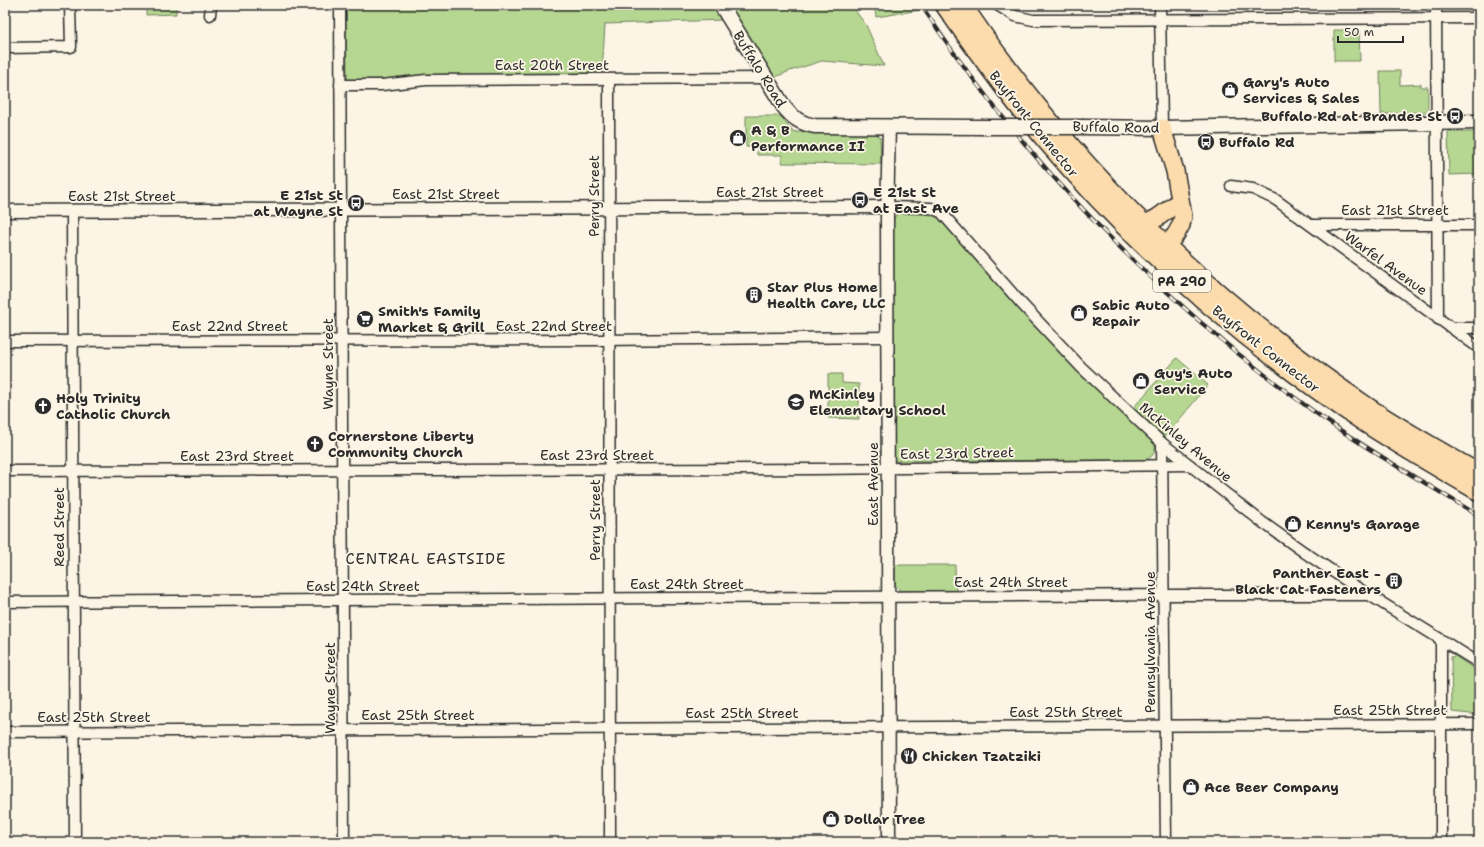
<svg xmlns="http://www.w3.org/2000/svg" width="1484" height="847" font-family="'Shantell Sans',sans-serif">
	<rect width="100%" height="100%" fill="#fcf5e5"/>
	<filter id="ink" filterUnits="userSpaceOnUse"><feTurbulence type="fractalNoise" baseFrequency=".025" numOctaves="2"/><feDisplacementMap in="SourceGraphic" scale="8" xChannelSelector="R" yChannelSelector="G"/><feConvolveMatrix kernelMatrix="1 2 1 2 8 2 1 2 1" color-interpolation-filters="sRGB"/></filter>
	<g filter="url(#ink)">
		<!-- green -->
		<g fill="#b5d791" stroke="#70815e">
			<path d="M 146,5 L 176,5 L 176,14 L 146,15 Z"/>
			<path d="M 346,5 L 714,5 L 723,20 L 605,24 L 602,75 L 439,75 L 389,81 L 347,80 Z"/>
			<path d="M 728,5 L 851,5 L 866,25 L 884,66 L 822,61 L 790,71 L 773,78 Z"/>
			<path d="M 874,5 L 918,5 L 921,10 L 876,17 Z"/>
			<path d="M 1334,30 L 1359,30 L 1360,61 L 1334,61 Z"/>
			<path d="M 1380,71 L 1400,71 L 1400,85 L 1421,84 L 1421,87 L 1428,87 L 1428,108 L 1426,112 L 1381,114 Z"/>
			<path d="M 746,116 L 781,116 L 792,131 L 797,132 L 874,132 L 880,137 L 881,164 L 782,163 L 782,155 L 757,155 L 757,147 L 746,147 Z"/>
			<path d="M 1448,132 L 1479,132 L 1479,174 L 1449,175 Z"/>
			<path d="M 899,213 C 914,212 930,212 943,221 C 1008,301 1080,373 1155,443 C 1156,452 1154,457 1144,460 L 894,461 L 893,220 L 896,215 Z"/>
			<path d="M 1177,358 L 1208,385 L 1165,437 L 1133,408 Z"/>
			<path d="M 828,374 L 842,374 L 842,383 L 859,384 L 859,419 L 828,418 Z"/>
			<path d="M 895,565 L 955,565 L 956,591 L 900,591 L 895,584 Z"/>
			<path d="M 1455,656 L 1479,672 L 1479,715 L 1452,712 L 1451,657 Z"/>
		</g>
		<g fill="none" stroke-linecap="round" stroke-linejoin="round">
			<!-- minor casing -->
			<g stroke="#2b2b2b" stroke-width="13">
				<g id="minor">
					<path d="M 340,5 L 344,842"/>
					<path d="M 997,5 L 1015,16 L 1033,20 L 1479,18"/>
					<path d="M 1160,5 L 1162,128"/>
					<path d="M 1436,5 L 1438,319"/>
					<path d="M 210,15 L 211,5"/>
					<path d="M 5,48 L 71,47 L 70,5"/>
					<path d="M 609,79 L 610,842"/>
					<path d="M 340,85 L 382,85 L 426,80 L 766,78"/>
					<path d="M 1231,186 L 1253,189 L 1276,200 L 1479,348"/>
					<path d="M 887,207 L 931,208 L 941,212 L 1020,302 L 1081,367 L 1162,443 L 1262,522 L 1304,552 L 1353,585 L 1479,663"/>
					<path d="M 72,211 L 75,842"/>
					<path d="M 1311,225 L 1479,225"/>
					<path d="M 1452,328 L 1479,328"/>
					<path d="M 5,341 L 599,340 L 888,337"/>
					<path d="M 1162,443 L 1166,842"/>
					<path d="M 5,471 L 815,469 L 1190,465"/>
					<path d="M 5,602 L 1176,595 L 1370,595"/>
					<path d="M 5,732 L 1479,724"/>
					<path d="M 1441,842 L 1441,640"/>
				</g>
			</g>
			<!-- tertiary casing -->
			<g stroke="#2b2b2b" stroke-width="15">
				<g id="tertiary">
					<path d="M 889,126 L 887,217 L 889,842"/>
					<path d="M 5,211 L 887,207"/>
				</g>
			</g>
			<!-- secondary casing -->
			<g stroke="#2b2b2b" stroke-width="17">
				<g id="secondary">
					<path d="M 721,5 L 784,107 C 792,118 801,124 815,126 L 981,127"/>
					<path d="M 1084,127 L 1162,128 L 1479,122"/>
				</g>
			</g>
			<!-- trunk casing -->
			<g stroke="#2b2b2b" stroke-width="20">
				<g id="trunk">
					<path d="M 944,5 C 976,51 1009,97 1045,140 C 1137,249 1247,345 1366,424 C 1403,448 1441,470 1479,492"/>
					<path d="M 963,5 C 1070,164 1210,301 1370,408 C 1405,431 1442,452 1479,473"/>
					<path d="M 1145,224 L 1157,218 L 1180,201"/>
					<path d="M 1160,254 L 1176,234 L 1181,225 L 1183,216 L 1175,171 L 1162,128"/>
				</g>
			</g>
			<!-- minor -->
			<use href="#minor" stroke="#fcf5e5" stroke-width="10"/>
			<!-- tertiary -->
			<use href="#tertiary" stroke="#fcf5e5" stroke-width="12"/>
			<!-- secondary -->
			<use href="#secondary" stroke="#fcf5e5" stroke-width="14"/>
			<!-- trunk -->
			<use href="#trunk" stroke="#fcdcac" stroke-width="17"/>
			<!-- rail casing -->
			<g stroke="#2b2b2b" stroke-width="4">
				<path id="rail" d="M 921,5 C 1026,164 1164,305 1320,416 C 1370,452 1426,483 1479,516"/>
			</g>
			<!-- rail -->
			<use href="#rail" stroke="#fcf5e5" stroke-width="2.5" stroke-dasharray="8" stroke-linecap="butt"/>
			<!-- secondary-bridge casing -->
			<g stroke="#2b2b2b" stroke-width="17" stroke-linecap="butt">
				<path id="secondary-bridge" d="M 981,127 L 1084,127"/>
			</g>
			<!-- secondary-bridge -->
			<use href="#secondary-bridge" stroke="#fcf5e5" stroke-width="14"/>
		</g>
	</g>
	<!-- icons -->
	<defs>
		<g id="shop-disc" transform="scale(0.9)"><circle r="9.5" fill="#2b2b2b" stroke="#fcf5e5"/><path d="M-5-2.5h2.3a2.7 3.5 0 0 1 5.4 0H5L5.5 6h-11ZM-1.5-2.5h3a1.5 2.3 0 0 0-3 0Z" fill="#fff"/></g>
		<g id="bus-disc" transform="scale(0.9)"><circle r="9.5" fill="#2b2b2b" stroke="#fcf5e5"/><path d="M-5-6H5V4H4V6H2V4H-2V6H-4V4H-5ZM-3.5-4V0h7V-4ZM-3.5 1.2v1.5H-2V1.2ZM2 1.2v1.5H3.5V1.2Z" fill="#fff"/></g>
		<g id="building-disc" transform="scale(0.9)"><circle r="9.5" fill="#2b2b2b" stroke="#fcf5e5"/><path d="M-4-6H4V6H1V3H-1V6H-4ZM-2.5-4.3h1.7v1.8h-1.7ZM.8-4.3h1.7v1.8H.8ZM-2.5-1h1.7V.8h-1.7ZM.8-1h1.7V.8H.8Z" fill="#fff"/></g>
		<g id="supermarket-disc" transform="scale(0.9)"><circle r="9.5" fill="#2b2b2b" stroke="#fcf5e5"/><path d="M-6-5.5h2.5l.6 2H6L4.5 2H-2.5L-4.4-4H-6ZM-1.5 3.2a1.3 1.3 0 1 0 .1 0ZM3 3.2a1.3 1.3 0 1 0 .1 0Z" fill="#fff"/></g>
		<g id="school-disc" transform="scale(0.9)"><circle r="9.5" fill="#2b2b2b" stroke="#fcf5e5"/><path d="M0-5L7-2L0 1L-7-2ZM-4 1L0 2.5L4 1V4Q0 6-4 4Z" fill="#fff"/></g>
		<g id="church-disc" transform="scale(0.9)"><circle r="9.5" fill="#2b2b2b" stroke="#fcf5e5"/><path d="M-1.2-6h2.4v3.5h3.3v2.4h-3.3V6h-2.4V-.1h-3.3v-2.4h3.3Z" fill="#fff"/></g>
		<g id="restaurant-disc" transform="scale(0.9)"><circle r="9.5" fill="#2b2b2b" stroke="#fcf5e5"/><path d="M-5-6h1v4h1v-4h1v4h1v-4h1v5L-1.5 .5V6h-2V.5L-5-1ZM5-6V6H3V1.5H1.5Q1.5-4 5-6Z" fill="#fff"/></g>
	</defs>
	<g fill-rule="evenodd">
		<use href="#shop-disc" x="1230" y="90"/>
		<use href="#bus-disc" x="1455" y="116"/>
		<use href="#shop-disc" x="738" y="138"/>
		<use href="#bus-disc" x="1206" y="142"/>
		<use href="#bus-disc" x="860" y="200"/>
		<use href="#bus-disc" x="356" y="203"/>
		<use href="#building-disc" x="754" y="295"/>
		<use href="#shop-disc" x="1079" y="313"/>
		<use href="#supermarket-disc" x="365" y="319"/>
		<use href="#shop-disc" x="1141" y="381"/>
		<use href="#school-disc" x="796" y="402"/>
		<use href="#church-disc" x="43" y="406"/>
		<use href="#church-disc" x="315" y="444"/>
		<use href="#shop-disc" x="1293" y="524"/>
		<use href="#building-disc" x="1394" y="581"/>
		<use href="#restaurant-disc" x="909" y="756"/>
		<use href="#shop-disc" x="1191" y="787"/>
		<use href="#shop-disc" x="831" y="819"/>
	</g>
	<g text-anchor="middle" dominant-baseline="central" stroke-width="3.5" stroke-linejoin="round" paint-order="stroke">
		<!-- shield labels -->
		<rect fill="#fcf5e5" stroke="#6a6863" stroke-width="1" x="1153" y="270" width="58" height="22" rx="3"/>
		<g font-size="13" font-weight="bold" fill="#2b2b2b">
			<text x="1182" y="281">PA 290</text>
		</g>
		<!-- street labels -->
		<g font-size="14" fill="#2b2b2b" stroke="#fcf5e5">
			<text x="552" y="65">East 20th Street</text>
			<text transform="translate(760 69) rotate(58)">Buffalo Road</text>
			<text transform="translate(1034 124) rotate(51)">Bayfront Connector</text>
			<text transform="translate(1116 127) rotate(1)">Buffalo Road</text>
			<text x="770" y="192">East 21st Street</text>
			<text x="446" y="194">East 21st Street</text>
			<text x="122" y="196">East 21st Street</text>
			<text transform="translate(594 196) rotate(-90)">Perry Street</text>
			<text x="1395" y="210">East 21st Street</text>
			<text transform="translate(1386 263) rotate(36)">Warfel Avenue</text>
			<text x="230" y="326">East 22nd Street</text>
			<text x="554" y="326">East 22nd Street</text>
			<text transform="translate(1266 349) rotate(38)">Bayfront Connector</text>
			<text transform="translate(328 364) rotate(-90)">Wayne Street</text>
			<text transform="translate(1186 442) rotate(40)">McKinley Avenue</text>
			<text transform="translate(957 453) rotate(-1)">East 23rd Street</text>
			<text x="597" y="455">East 23rd Street</text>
			<text x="237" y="456">East 23rd Street</text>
			<text transform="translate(873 484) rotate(-90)">East Avenue</text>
			<text transform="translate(595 520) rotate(-90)">Perry Street</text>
			<text transform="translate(59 527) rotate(-90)">Reed Street</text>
			<text x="1011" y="582">East 24th Street</text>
			<text x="687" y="584">East 24th Street</text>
			<text x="363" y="586">East 24th Street</text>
			<text transform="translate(1150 642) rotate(-90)">Pennsylvania Avenue</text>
			<text transform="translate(330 688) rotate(-90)">Wayne Street</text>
			<text x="1390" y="710">East 25th Street</text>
			<text x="1066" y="712">East 25th Street</text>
			<text x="742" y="713">East 25th Street</text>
			<text x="418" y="715">East 25th Street</text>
			<text x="94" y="717">East 25th Street</text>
		</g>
		<!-- poi labels -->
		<g font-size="14" font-weight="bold" fill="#2b2b2b" stroke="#fcf5e5" text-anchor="start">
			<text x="1243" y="82">Gary's Auto<tspan x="1243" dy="16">Services &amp; Sales</tspan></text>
			<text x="1442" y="116" text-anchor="end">Buffalo Rd at Brandes St</text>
			<text x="751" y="130">A &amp; B<tspan x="751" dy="16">Performance II</tspan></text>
			<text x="1219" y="142">Buffalo Rd</text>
			<text x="873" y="192">E 21st St<tspan x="873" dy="16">at East Ave</tspan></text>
			<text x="343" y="195" text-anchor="end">E 21st St<tspan x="343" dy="16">at Wayne St</tspan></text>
			<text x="767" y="287">Star Plus Home<tspan x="767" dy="16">Health Care, LLC</tspan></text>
			<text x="1092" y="305">Sabic Auto<tspan x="1092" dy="16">Repair</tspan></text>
			<text x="378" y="311">Smith's Family<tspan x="378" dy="16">Market &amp; Grill</tspan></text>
			<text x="1154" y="373">Guy's Auto<tspan x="1154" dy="16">Service</tspan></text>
			<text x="809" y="394">McKinley<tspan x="809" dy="16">Elementary School</tspan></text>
			<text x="56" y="398">Holy Trinity<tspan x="56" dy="16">Catholic Church</tspan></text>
			<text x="328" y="436">Cornerstone Liberty<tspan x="328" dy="16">Community Church</tspan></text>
			<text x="1306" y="524">Kenny's Garage</text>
			<text x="1381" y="573" text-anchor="end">Panther East -<tspan x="1381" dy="16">Black Cat Fasteners</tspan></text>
			<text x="922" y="756">Chicken Tzatziki</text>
			<text x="1204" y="787">Ace Beer Company</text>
			<text x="844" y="819">Dollar Tree</text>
		</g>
		<!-- neighbourhood labels -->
		<g font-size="15" letter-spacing="1" fill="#2b2b2b" stroke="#fcf5e5">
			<text x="426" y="559">CENTRAL EASTSIDE</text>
		</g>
	</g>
	<!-- margin -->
	<rect width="1484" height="847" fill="none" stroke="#fcf5e5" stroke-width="20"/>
	<rect x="10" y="10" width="1464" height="827" fill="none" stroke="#2b2b2b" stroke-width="1.5" filter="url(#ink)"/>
	<!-- scale -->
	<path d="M1338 36v6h65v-6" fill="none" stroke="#2b2b2b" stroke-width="2"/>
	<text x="1344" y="36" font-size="12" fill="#2b2b2b" stroke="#fcf5e5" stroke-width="3" paint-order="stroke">50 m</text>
</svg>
